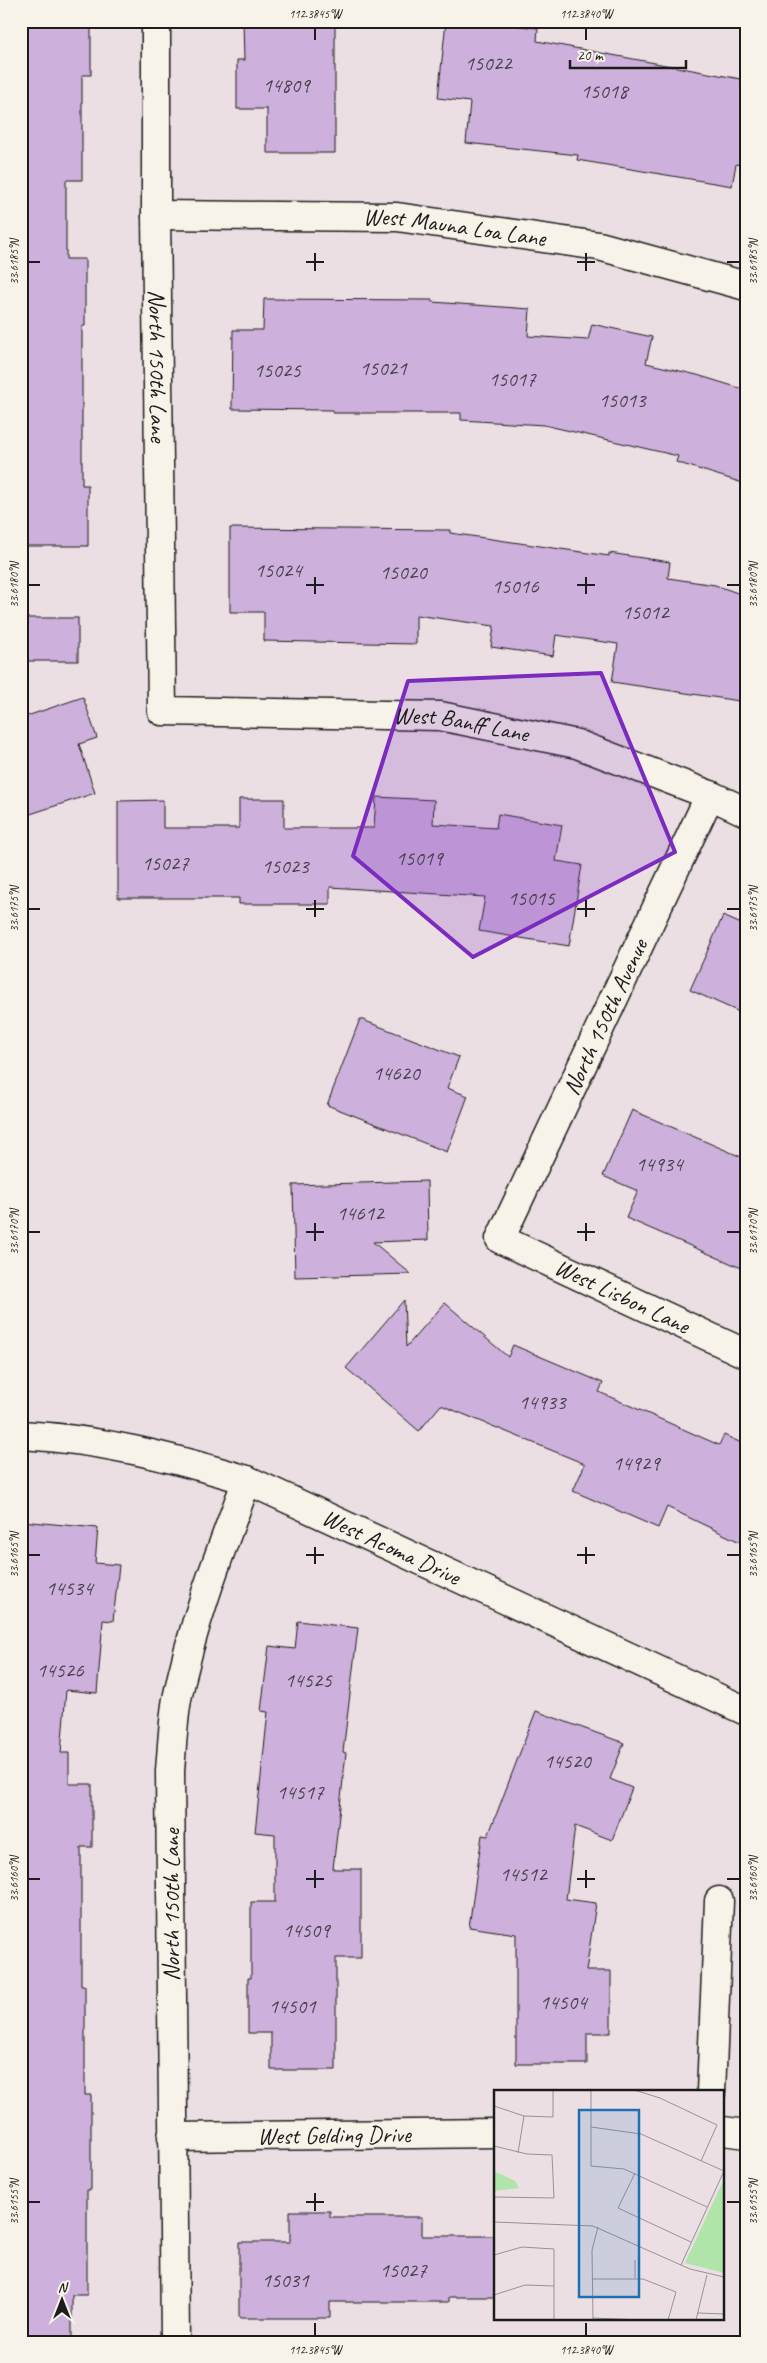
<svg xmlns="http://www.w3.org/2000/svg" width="767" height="2363" font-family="Caveat,sans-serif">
	<rect width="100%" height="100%" fill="#ebdfe4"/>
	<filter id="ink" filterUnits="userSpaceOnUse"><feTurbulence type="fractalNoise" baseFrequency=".02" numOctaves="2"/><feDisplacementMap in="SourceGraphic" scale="10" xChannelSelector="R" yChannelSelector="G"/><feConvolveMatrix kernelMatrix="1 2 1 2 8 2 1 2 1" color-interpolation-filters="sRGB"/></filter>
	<g filter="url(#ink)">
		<!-- building -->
		<g fill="#ceb0dc" stroke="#1c1c1c">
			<path d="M 21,21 L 91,21 L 91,75 L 82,75 L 82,180 L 66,180 L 66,259 L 85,259 L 85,326 L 82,326 L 82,485 L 88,485 L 88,546 L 21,546 Z"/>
			<path d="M 243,21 L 335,21 L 335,153 L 267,153 L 267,109 L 237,109 L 237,60 L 244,60 Z"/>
			<path d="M 446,21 L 476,21 L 538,28 L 537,41 L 746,80 L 746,166 L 736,164 L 732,186 L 577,160 L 578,155 L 466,143 L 470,102 L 438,98 Z"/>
			<path d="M 264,299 L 432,300 L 432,302 L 530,309 L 528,336 L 588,340 L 592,324 L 652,337 L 646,363 L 697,375 L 746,390 L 746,484 L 676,462 L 678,456 L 544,425 L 461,420 L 461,413 L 333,413 L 333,410 L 232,409 L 233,330 L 263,330 Z"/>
			<path d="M 230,528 L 450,530 L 450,533 L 609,556 L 609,553 L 670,562 L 668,578 L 715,585 L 746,596 L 746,702 L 612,682 L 618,644 L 556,635 L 553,656 L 491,647 L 494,626 L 416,615 L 416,644 L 264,641 L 264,612 L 230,612 Z"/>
			<rect x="21" y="618" width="57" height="43"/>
			<path d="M 83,697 L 97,738 L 79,744 L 95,793 L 21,817 L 21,718 Z"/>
			<path d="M 376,797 L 434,800 L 433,824 L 496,828 L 498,814 L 562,825 L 556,861 L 582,865 L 569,946 L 479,931 L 485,897 L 330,887 L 330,904 L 239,904 L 239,898 L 118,898 L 118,801 L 163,800 L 163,828 L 239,828 L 239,799 L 284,799 L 284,828 L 374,828 Z"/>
			<path d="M 723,916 L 746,926 L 746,1015 L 690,990 Z"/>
			<path d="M 360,1019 L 459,1057 L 447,1088 L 468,1096 L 447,1152 L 327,1105 Z"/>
			<path d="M 632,1110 L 746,1159 L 746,1270 L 626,1218 L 638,1191 L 603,1176 Z"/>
			<path d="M 427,1181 L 428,1240 L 373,1242 L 411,1274 L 295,1277 L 293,1185 Z"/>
			<path d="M 404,1300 L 406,1347 L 445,1303 L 508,1357 L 513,1345 L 603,1383 L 599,1392 L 719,1445 L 724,1435 L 746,1445 L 746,1545 L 667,1507 L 658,1528 L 573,1491 L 585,1464 L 441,1405 L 419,1431 L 346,1368 Z"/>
			<path d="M 21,1521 L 98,1528 L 95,1563 L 119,1565 L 113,1621 L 103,1620 L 97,1693 L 66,1690 L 61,1753 L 69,1753 L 69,1784 L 92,1784 L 92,1847 L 81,1847 L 81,1986 L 85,1986 L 85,2095 L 91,2095 L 91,2190 L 87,2190 L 87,2295 L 72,2295 L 72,2342 L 21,2342 Z"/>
			<path d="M 298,1621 L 358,1628 L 343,1752 L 346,1753 L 333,1869 L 361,1869 L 361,1958 L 336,1958 L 336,2070 L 271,2070 L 271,2033 L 248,2033 L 248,1978 L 251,1978 L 251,1902 L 275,1902 L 275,1834 L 255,1832 L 268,1712 L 261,1711 L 269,1646 L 295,1649 Z"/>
			<path d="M 536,1711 L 624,1743 L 610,1779 L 632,1788 L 612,1840 L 575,1826 L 566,1899 L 596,1903 L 586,1971 L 611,1971 L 611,2033 L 587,2033 L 587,2064 L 516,2064 L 516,1934 L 469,1927 L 482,1835 L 488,1836 Z"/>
			<path d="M 290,2211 L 330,2211 L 330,2217 L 422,2217 L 422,2236 L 496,2236 L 496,2297 L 449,2297 L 449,2302 L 330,2302 L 330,2318 L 239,2318 L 239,2242 L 290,2242 Z"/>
		</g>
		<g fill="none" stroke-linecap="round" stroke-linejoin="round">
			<!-- street casing -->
			<g stroke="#1c1c1c" stroke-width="31">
				<g id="street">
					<path id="s1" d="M 156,21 L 156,215 L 162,711 L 440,716 L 577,744 L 710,795 L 746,812"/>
					<path id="s2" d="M 156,215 L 397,217 L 599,246 L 746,286"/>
					<path id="s3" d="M 710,795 L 500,1239 L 746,1354"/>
					<path d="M 711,2092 L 719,1901"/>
					<path d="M 723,2131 L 746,2134"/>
					<path id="s4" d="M 172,2137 L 496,2133"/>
					<path d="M 175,2342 L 170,1771 C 172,1747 173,1722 177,1699 C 192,1624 220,1552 247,1480"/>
				</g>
			</g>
			<!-- secondary casing -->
			<g stroke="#1c1c1c" stroke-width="31">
				<g id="secondary">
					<path id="s5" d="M 21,1435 C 101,1439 170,1457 247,1480 L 746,1711"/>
				</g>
			</g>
			<!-- street -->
			<use href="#street" stroke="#f7f3e8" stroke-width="28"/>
			<!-- secondary -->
			<use href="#secondary" stroke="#f7f3e8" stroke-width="28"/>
		</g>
	</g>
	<!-- marked area -->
	<path fill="#7b2cbf" fill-opacity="0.2" stroke="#7b2cbf" stroke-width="4" stroke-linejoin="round" d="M 601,673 L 675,852 L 473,957 L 353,856 L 408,681 Z"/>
	<!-- ticks -->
	<path fill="none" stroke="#1c1c1c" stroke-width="2" d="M 315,28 L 315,40M 586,28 L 586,40M 315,253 L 315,271M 586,253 L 586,271M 28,262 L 40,262M 306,262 L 324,262M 577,262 L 595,262M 727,262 L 740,262M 315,577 L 315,594M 586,577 L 586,594M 28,585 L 40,585M 306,585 L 324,585M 577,585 L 595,585M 727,585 L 740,585M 315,900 L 315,917M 586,900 L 586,917M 28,909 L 40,909M 306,909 L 324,909M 577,909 L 595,909M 727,909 L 740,909M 315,1223 L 315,1241M 586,1223 L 586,1241M 28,1232 L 40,1232M 306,1232 L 324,1232M 577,1232 L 595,1232M 727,1232 L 740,1232M 315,1547 L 315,1564M 586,1547 L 586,1564M 28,1555 L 40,1555M 306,1555 L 324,1555M 577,1555 L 595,1555M 727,1555 L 740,1555M 315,1870 L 315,1888M 586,1870 L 586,1888M 28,1879 L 40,1879M 306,1879 L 324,1879M 577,1879 L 595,1879M 727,1879 L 740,1879M 315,2193 L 315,2211M 28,2202 L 40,2202M 306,2202 L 324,2202M 727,2202 L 740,2202M 315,2323 L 315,2336M 586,2323 L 586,2336"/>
	<g text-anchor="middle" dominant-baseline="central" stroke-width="4" stroke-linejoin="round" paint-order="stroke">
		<!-- number labels -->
		<g font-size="21" fill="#48414c">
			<text x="488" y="63">15022</text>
			<text x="286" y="85">14809</text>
			<text x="604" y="91">15018</text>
			<text x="383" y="368">15021</text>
			<text x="277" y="370">15025</text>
			<text x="512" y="379">15017</text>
			<text x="622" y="400">15013</text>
			<text x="278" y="570">15024</text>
			<text x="403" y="572">15020</text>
			<text x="515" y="586">15016</text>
			<text x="645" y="612">15012</text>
			<text x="419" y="858">15019</text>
			<text x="165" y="863">15027</text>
			<text x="285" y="866">15023</text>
			<text x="531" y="898">15015</text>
			<text x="396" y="1073">14620</text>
			<text x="659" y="1164">14934</text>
			<text x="360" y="1213">14612</text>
			<text x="542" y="1402">14933</text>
			<text x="636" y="1463">14929</text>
			<text x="69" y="1588">14534</text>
			<text x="60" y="1670">14526</text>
			<text x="308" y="1680">14525</text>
			<text x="567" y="1761">14520</text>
			<text x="300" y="1792">14517</text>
			<text x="523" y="1874">14512</text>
			<text x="306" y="1930">14509</text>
			<text x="563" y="2002">14504</text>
			<text x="292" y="2006">14501</text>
			<text x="403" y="2270">15027</text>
			<text x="285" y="2280">15031</text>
		</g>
		<!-- street labels -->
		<g font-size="24" fill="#1c1c1c" stroke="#f7f3e8">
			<text stroke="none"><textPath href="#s2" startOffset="299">West Mauna Loa Lane</textPath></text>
			<text stroke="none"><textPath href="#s1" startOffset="345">North 150th Lane</textPath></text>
			<text stroke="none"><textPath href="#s1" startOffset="990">West Banff Lane</textPath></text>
			<text transform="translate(605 1017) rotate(-65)">North 150th Avenue</text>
			<text stroke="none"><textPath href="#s3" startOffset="626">West Lisbon Lane</textPath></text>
			<text stroke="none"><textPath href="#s5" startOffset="390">West Acoma Drive</textPath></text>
			<text transform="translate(171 1905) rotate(-90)">North 150th Lane</text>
			<text stroke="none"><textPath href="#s4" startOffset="162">West Gelding Drive</textPath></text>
		</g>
	</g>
	<!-- overview -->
	<g transform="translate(494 2090)">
		<rect width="230" height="230" fill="#ebdfe4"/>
		<path d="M 0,81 L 21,91 L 25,98 L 0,101 ZM 230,89 L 230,183 L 191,173 Z" fill="#afe5a8"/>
		<path fill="none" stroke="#989194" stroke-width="1" d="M 97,0 L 97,76 L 130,79 L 213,117M 140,0 L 166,8 L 223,35 L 207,71M 0,16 L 30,26 L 59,27 L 59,0M 97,37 L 147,44 L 230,81M 0,56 L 33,64 L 58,65 L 60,108 L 0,107M 24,63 L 30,26M 141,83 L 124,118 L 197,152M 0,132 L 99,136 L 196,179 L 230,187M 0,165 L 28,157 L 60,159 L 60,230M 187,175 L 230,81M 141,188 L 141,170M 98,189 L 149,189 L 182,202 L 174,230M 0,205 L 31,195 L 60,196M 204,223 L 230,224M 99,228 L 148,230M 99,230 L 98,160 L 104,137M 202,230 L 213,185"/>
		<path fill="#1f6fb2" fill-opacity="0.15" stroke="#1f6fb2" stroke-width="2.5" d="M 85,20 L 145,20 L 145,207 L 85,207 Z"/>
		<rect width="230" height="230" fill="none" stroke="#1c1c1c" stroke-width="2.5"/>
	</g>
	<!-- margin -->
	<rect width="767" height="2363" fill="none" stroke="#f7f3e8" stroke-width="55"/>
	<!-- north arrow -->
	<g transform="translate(62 2300)" stroke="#f7f3e8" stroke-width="4" paint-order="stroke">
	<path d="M0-4L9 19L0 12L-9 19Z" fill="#1c1c1c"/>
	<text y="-8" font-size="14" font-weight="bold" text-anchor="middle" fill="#1c1c1c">N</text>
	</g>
	<!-- scale -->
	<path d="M570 60v8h116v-8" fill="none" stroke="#1c1c1c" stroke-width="2.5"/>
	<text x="577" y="60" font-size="15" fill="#1c1c1c" stroke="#f7f3e8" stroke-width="4" paint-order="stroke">20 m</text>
	<rect x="28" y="28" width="712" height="2308" fill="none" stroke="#1c1c1c" stroke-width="2"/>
	<g font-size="12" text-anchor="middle" fill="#1c1c1c">
		<text x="315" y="18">112.3845°W</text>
		<text x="586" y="18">112.3840°W</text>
		<text transform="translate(14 262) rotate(-90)" y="4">33.6185°N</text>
		<text transform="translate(753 262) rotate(-90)" y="4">33.6185°N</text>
		<text transform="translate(14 585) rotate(-90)" y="4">33.6180°N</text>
		<text transform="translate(753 585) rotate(-90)" y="4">33.6180°N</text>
		<text transform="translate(14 909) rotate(-90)" y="4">33.6175°N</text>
		<text transform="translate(753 909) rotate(-90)" y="4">33.6175°N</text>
		<text transform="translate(14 1232) rotate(-90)" y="4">33.6170°N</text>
		<text transform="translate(753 1232) rotate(-90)" y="4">33.6170°N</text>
		<text transform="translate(14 1555) rotate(-90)" y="4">33.6165°N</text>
		<text transform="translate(753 1555) rotate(-90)" y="4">33.6165°N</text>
		<text transform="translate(14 1879) rotate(-90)" y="4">33.6160°N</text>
		<text transform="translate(753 1879) rotate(-90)" y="4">33.6160°N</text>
		<text transform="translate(14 2202) rotate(-90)" y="4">33.6155°N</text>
		<text transform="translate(753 2202) rotate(-90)" y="4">33.6155°N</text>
		<text x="315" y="2354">112.3845°W</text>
		<text x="586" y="2354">112.3840°W</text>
	</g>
</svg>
